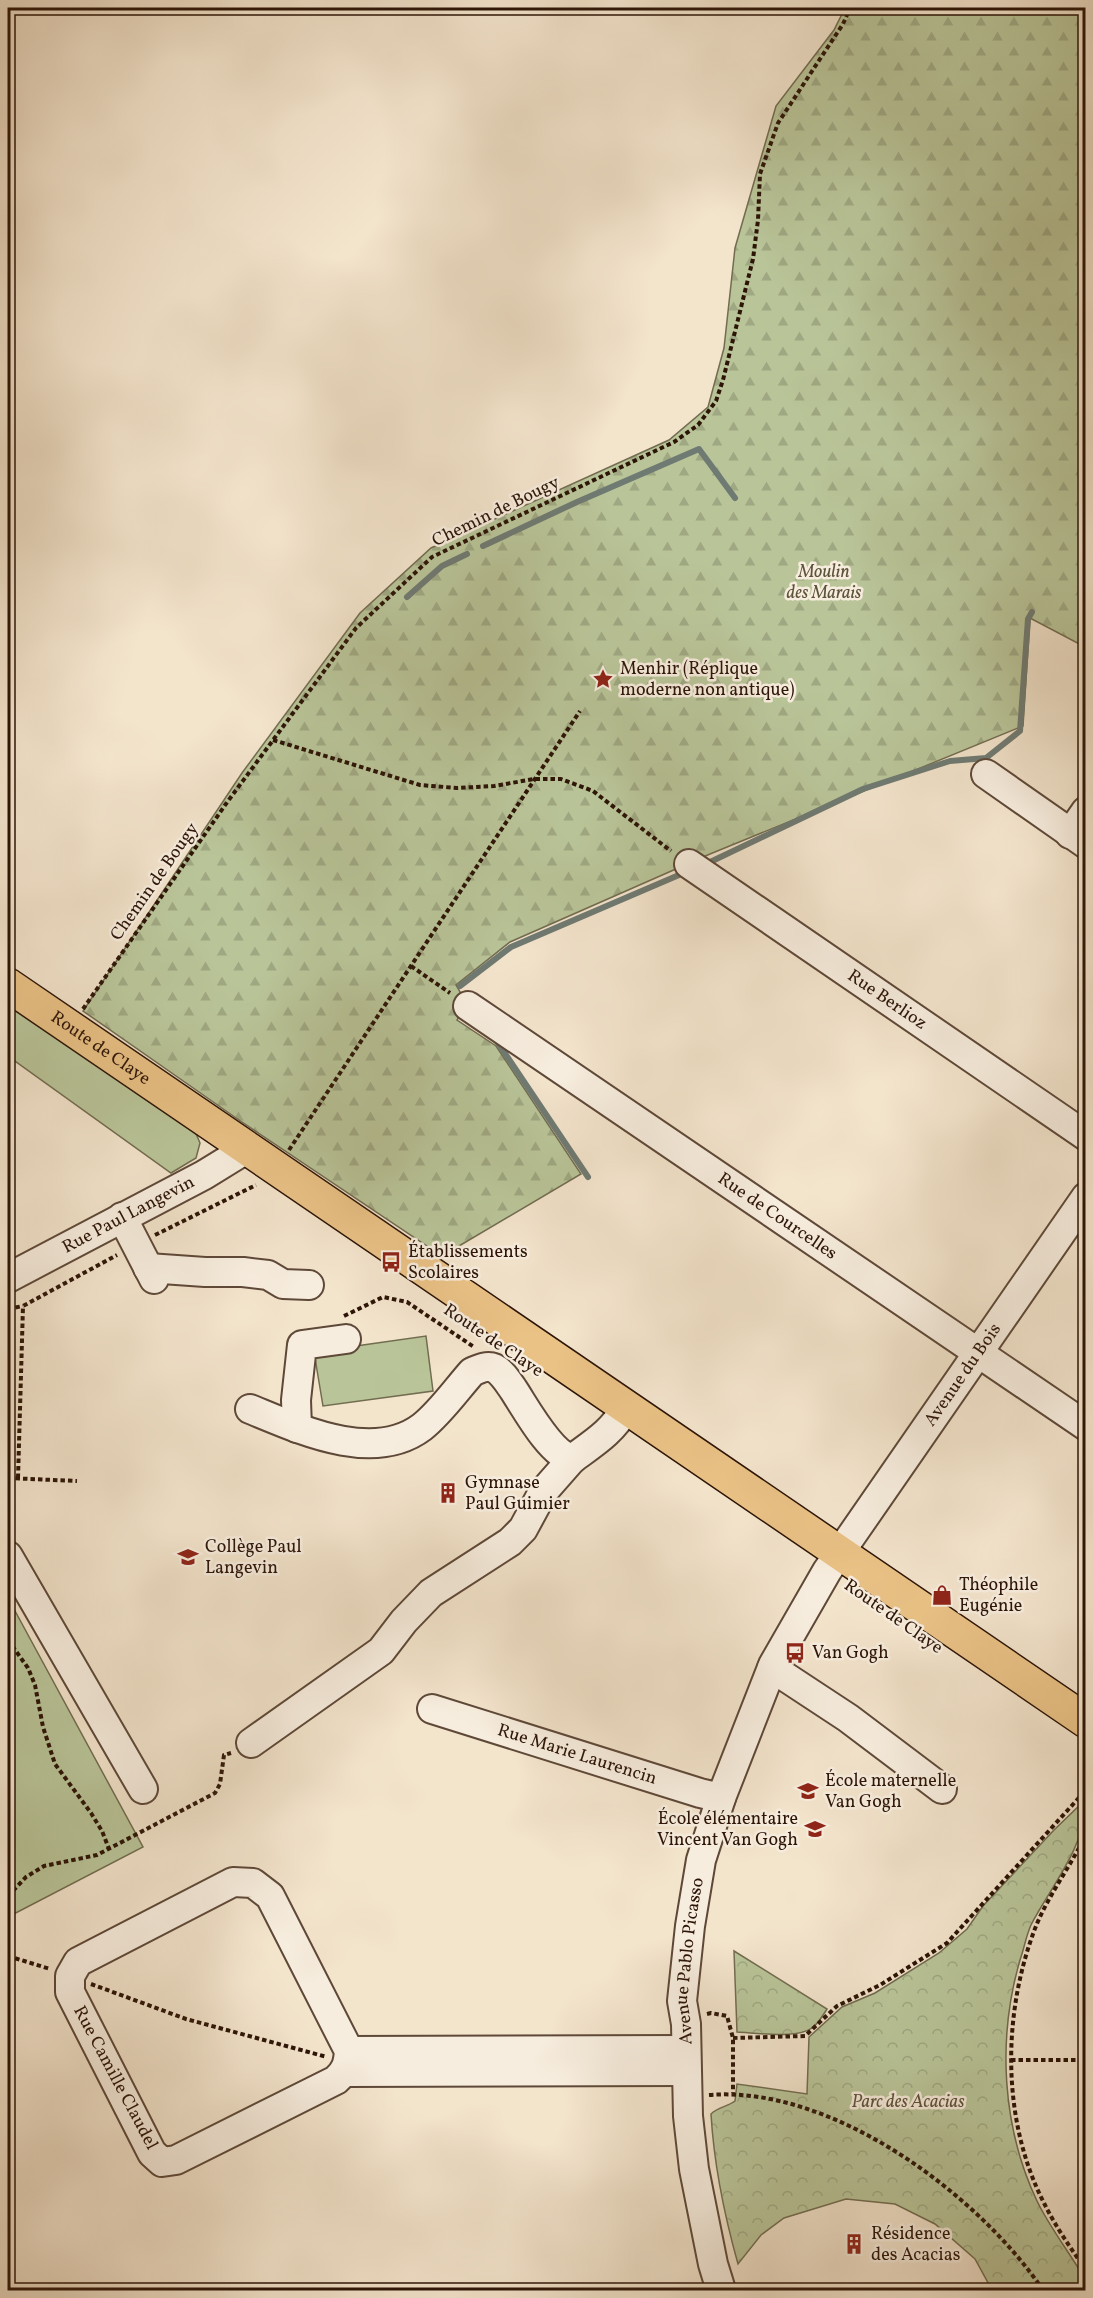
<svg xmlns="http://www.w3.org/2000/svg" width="1093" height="2298" font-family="Vollkorn,serif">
	<defs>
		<pattern id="forest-firs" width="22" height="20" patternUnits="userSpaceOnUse" patternTransform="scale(1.5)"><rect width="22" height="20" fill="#b9c599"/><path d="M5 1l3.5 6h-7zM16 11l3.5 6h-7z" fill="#9fa882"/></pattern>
		<pattern id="park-crowns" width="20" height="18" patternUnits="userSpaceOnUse" patternTransform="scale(1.5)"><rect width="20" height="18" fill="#b9c599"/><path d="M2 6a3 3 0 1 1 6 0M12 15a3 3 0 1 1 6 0" fill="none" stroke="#9fa882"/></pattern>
	</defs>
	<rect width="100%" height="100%" fill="#f3e4cc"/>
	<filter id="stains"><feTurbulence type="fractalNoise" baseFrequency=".00333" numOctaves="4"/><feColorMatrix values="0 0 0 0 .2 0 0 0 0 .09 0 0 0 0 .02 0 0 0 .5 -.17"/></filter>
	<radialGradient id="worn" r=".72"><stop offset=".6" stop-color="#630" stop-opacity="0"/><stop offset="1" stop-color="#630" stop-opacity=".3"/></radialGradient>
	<!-- green -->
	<g fill="#b9c599" stroke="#726c50" stroke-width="1.5">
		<path d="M 8,1004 L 194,1129 L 200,1143 L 196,1158 L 171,1173 L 8,1056 Z"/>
		<path d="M 426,1336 L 433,1391 L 323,1406 L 314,1352 Z"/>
		<path d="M 8,1598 L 143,1847 L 8,1917 Z"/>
	</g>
	<!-- forest -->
	<path fill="url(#forest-firs)" stroke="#726c50" stroke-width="1.5" d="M 845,8 L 1085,8 L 1085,647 L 1030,618 L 1023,726 L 710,854 L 510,942 L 456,985 L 467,1004 L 457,1020 L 496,1046 L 581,1174 L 442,1256 L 239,1120 L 83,1011 L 242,773 L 360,613 L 431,548 L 669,440 L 708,407 L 724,348 L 735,248 L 776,106 L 834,30 Z"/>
	<!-- park -->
	<g fill="url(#park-crowns)" stroke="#726c50" stroke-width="1.5">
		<path d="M 1081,1804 L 1085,1806 C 1086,1845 1049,1890 1031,1925 C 1026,1936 1024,1949 1020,1960 C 997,2039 1002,2127 1037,2201 C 1050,2228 1070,2253 1085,2279 L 1085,2290 L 992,2290 L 975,2259 L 935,2224 L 895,2204 L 846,2199 L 784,2218 L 761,2235 L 738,2264 C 724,2214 714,2166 711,2114 C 718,2107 727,2107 735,2101 L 737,2084 L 807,2094 L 809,2037 L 842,2007 L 875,1993 L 939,1953 L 967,1929 L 983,1906 L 1054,1830 Z"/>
		<path d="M 734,1951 L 827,2009 C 823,2015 818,2024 812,2028 C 796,2039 757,2033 737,2032 Z"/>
	</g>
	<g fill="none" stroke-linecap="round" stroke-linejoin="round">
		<!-- stream -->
		<g stroke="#6f7a72" stroke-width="6">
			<path d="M 483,546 L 577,502 L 699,449 L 735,498"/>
			<path d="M 407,597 L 442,566 L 467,554"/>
			<path d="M 708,863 L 863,789 L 950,761 L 986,758 L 1020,731 L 1028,619 L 1032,612"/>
			<path d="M 460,986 L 511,947 L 679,875"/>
			<path d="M 496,1040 L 588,1177"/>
		</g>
		<!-- minor casing -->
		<g stroke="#5e4838" stroke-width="32">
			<g id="minor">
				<path d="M 986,774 L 1086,844"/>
				<path d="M 1070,834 L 1086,811"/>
				<path id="s1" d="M 689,864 L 1086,1136"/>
				<path id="s2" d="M 468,1006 L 1086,1426"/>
				<path d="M 122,1217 L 154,1279"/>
				<path d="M 148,1268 L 205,1272 L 243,1272 L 268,1275 L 283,1284 L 309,1285"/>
				<path id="s3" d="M 8,1278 L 204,1175 L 248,1148"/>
				<path d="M 250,1409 C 299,1429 373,1464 422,1427 C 440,1413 456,1390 472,1372 C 479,1369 487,1365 494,1368 C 502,1372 508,1382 513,1389 C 525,1407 550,1454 572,1459 C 595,1442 611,1433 626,1408"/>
				<path d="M 297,1428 L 296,1400 L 302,1345 L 346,1339"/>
				<path d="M 8,1556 L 143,1789"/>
				<path d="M 772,1668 L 848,1718 L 942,1789"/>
				<path id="s4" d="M 432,1709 L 700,1793 L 721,1798"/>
				<path d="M 251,1743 L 381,1651 L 404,1621 L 431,1593 L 510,1542 L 523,1529 L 543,1492 L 572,1459"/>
				<path d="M 233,1882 L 253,1883 L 270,1896 L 349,2051 C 348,2064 346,2071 336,2080 L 176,2160 L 162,2162 L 152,2153 L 70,1992 L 70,1976 L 78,1962 Z"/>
				<path d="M 349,2051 L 685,2050"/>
				<path d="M 345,2072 L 685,2071"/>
				<path id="s5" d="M 721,2290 L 713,2264 L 694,2169 L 688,2116 L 686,2024 L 682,2001 L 690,1926 L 701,1860 L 721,1798 L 773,1665 L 827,1571 L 1086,1197"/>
			</g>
		</g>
		<!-- major casing -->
		<g stroke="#2c1407" stroke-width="36">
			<g id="major">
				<path id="s6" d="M 8,985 L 1086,1721"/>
			</g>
		</g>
		<!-- path -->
		<g stroke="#2c1407" stroke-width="4" stroke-dasharray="4.5 3" stroke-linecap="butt">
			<path d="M 273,740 L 420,785 L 457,788 L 494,786 L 534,779 L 561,779 L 593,791 L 671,851"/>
			<path d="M 411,966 L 450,993"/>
			<path d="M 83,1009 L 228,801 L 356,628 L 432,557 L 674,442 L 698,425 L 716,401 L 723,380 L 753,259 L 758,220 L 760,174 L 778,123 L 843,24 L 850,8"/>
			<path d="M 289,1150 L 580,711"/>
			<path d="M 155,1235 L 256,1185"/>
			<path d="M 8,1309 L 23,1306"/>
			<path d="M 344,1316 L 383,1297 L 407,1302 L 474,1347"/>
			<path d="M 8,1478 L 77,1481"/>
			<path d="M 18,1478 L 23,1306 L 117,1255"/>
			<path d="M 8,1640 L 28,1668 L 35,1685 L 43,1727 L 55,1764 L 91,1813 L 102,1831 L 109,1849"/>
			<path d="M 1086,1834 C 1071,1866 1049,1894 1036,1926 C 1002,2013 1001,2121 1045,2205 C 1056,2227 1071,2249 1086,2270"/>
			<path d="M 8,1896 L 26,1877 L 44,1866 L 97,1855 L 215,1793 L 220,1784 L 224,1755 L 231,1753"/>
			<path d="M 8,1956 L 50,1969"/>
			<path d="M 91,1984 L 186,2019 L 327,2057"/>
			<path d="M 707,2014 L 711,2013 L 727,2016 L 733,2038 L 733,2093"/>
			<path d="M 733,2038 L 805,2036 L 837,2006 L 880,1985 L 947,1943 L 1086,1790"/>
			<path d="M 1011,2060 L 1086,2060"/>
			<path d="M 709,2095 C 831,2085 977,2193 1043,2290"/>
		</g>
		<!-- minor -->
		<use href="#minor" stroke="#f7edde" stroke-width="28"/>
		<!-- major -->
		<use href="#major" stroke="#eac286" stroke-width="33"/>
	</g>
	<!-- icons -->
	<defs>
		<g id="sight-bare" transform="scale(1.62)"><path d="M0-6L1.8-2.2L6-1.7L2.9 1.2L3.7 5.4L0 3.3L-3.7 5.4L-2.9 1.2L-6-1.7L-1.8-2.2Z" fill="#8f2418" stroke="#f7edde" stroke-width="2.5" paint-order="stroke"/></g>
		<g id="bus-bare" transform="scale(1.62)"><path d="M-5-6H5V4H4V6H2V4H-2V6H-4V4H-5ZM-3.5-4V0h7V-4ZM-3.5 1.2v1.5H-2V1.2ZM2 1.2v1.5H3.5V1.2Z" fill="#8f2418" stroke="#f7edde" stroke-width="2.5" paint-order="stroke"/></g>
		<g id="building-bare" transform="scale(1.62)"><path d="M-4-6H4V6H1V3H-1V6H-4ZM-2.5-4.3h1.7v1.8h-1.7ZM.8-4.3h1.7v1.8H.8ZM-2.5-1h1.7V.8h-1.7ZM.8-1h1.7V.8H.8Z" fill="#8f2418" stroke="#f7edde" stroke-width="2.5" paint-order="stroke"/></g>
		<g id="school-bare" transform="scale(1.62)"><path d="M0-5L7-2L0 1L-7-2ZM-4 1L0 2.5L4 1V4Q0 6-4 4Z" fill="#8f2418" stroke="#f7edde" stroke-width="2.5" paint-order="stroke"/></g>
		<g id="shop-bare" transform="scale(1.62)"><path d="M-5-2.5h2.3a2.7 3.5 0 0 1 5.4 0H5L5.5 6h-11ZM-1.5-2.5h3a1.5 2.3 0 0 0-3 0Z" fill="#8f2418" stroke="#f7edde" stroke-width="2.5" paint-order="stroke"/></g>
	</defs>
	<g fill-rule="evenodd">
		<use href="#sight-bare" x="603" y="679"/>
		<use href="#bus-bare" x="391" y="1262"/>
		<use href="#building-bare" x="448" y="1493"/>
		<use href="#school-bare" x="188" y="1557"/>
		<use href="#shop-bare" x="942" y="1595"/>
		<use href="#bus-bare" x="795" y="1653"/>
		<use href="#school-bare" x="808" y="1791"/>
		<use href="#school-bare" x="815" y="1829"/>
		<use href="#building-bare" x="854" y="2244"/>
	</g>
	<g text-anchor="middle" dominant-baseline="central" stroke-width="5" stroke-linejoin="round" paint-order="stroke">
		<!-- street labels -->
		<g font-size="18" fill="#2c1407" stroke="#f7edde">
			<text transform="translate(496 512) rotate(-26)">Chemin de Bougy</text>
			<text transform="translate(155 882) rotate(-55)">Chemin de Bougy</text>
			<text stroke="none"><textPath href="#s1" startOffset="240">Rue Berlioz</textPath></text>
			<text stroke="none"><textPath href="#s6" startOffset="112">Route de Claye</textPath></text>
			<text stroke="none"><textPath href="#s3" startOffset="136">Rue Paul Langevin</textPath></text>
			<text stroke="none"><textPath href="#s2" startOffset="374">Rue de Courcelles</textPath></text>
			<text transform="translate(493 1341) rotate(34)">Route de Claye</text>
			<text stroke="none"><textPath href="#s5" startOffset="990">Avenue du Bois</textPath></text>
			<text transform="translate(893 1617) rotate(35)">Route de Claye</text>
			<text stroke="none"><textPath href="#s4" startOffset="152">Rue Marie Laurencin</textPath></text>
			<text stroke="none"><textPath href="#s5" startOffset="333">Avenue Pablo Picasso</textPath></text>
			<text transform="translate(115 2078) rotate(62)">Rue Camille Claudel</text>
		</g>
		<!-- park labels -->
		<g font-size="18" font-style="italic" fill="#5d523a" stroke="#f7edde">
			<text x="824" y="572">Moulin<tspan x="824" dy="21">des Marais</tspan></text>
			<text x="908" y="2102">Parc des Acacias</text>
		</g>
		<!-- poi labels -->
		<g font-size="18" fill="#2c1407" stroke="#f7edde" text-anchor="start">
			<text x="620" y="669">Menhir (Réplique<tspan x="620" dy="21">moderne non antique)</tspan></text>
			<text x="408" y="1252">Établissements<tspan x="408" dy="21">Scolaires</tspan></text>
			<text x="465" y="1483">Gymnase<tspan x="465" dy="21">Paul Guimier</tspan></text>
			<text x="205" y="1547">Collège Paul<tspan x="205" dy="21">Langevin</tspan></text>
			<text x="959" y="1585">Théophile<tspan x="959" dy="21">Eugénie</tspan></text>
			<text x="812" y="1653">Van Gogh</text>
			<text x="825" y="1781">École maternelle<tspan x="825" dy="21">Van Gogh</tspan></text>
			<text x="798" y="1819" text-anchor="end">École élémentaire<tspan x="798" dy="21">Vincent Van Gogh</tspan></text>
			<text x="871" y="2234">Résidence<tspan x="871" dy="21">des Acacias</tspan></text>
		</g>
	</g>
	<!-- margin -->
	<rect width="1093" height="2298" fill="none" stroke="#f3e4cc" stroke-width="30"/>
	<rect x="9" y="9" width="1075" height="2280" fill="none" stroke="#2c1407" stroke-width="3"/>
	<rect x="15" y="15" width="1063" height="2268" fill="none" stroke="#2c1407" stroke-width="1.5"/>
	<rect width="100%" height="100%" filter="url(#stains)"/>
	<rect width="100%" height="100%" fill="url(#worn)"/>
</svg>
